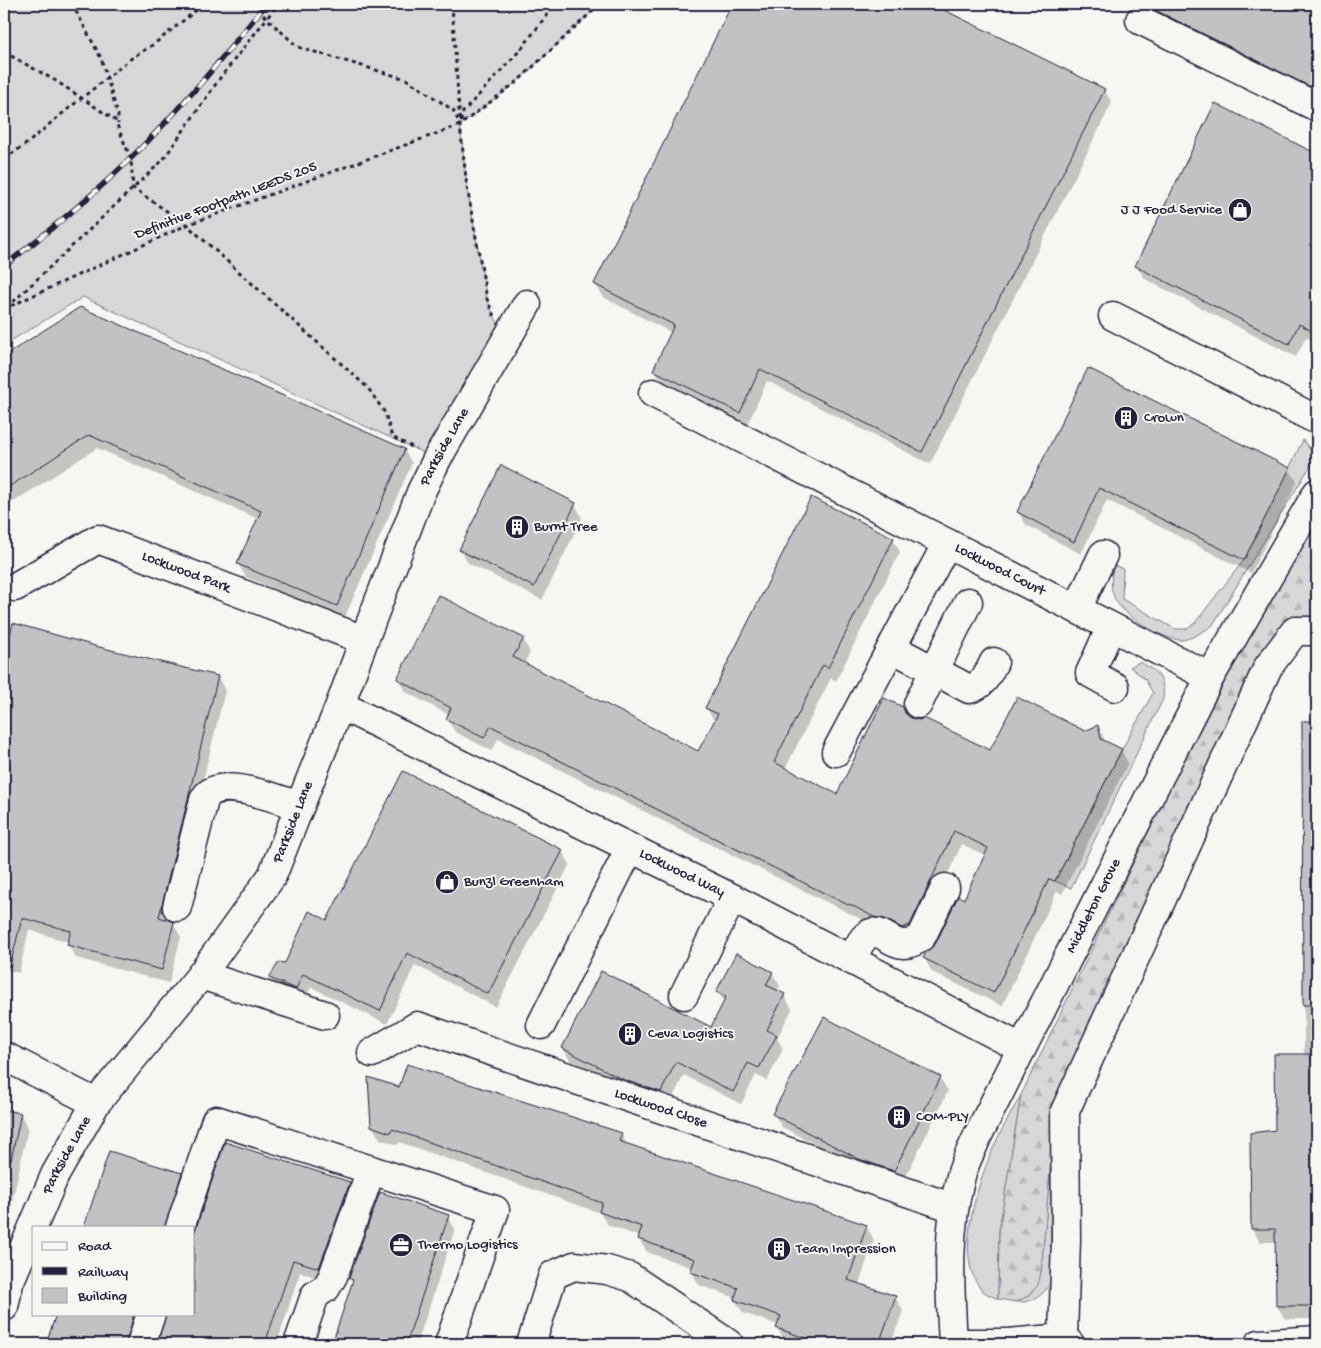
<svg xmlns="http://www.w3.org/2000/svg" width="1321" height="1348" font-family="'Gochi Hand',sans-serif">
	<defs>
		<pattern id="forest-firs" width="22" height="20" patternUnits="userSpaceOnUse" patternTransform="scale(1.25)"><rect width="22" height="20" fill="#d7d7d7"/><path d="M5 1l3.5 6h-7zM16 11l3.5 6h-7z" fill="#b8b8b9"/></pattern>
	</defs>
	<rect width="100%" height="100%" fill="#f6f6f2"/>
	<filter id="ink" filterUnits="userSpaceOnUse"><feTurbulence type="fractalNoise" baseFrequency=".02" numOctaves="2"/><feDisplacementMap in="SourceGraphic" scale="10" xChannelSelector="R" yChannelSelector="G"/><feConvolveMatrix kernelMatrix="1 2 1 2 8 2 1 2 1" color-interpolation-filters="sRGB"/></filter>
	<g filter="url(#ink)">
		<!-- grass -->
		<g fill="#d7d7d7" stroke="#7c7c89">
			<path d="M 4,4 L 600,4 L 518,81 L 460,125 L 467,187 L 487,299 L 498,324 L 476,389 L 437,459 L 83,297 L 4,345 Z"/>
			<path d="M 1303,440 L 1311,451 L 1311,465 L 1212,626 C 1203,631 1191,640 1180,640 C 1162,639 1122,615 1115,599 C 1109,588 1112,577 1113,565 L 1123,569 L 1122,599 L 1175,629 L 1186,629 L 1195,623 L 1244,560 Z"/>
			<path d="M 1139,662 C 1158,671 1165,678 1163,699 L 1071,888 L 1055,881 L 1122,749 L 1153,693 L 1145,679 L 1130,667 Z"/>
			<path d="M 1021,1095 L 999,1231 L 998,1299 C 994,1297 988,1295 984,1292 C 952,1263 977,1186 991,1153 C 999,1133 1011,1114 1021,1095 Z"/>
			<path d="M 1051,1158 L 1051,1282 C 1043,1296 1033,1303 1016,1302 L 1028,1296 L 1041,1272 Z"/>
		</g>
		<!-- forest -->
		<path fill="url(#forest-firs)" stroke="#7c7c89" d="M 1317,521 L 1317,622 L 1284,625 L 1055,1116 L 1041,1272 L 1038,1285 L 1028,1296 L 1016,1302 L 998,1299 L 999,1231 L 1021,1095 L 1180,766 L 1237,659 Z"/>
		<!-- shadow -->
		<g fill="#0003">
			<path d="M 733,4 L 930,4 L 1104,90 L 1112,103 L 930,464 L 767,381 L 747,426 L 663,383 L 655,370 L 672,333 L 603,297 L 595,284 Z"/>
			<path d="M 1153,4 L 1317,4 L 1317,99 L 1159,21 L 1152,8 Z"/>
			<path d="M 1216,105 L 1317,156 L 1317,343 L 1306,337 L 1296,357 L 1145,279 L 1137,266 Z"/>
			<path d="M 80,308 L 404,450 L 412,463 L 344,619 L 246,577 L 238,564 L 258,519 L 97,448 L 4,508 L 4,357 Z"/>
			<path d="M 1089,370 L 1289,468 L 1297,482 L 1251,573 L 1107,500 L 1081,554 L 1026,525 L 1018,512 Z"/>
			<path d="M 575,504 L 582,518 L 542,600 L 468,563 L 461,550 Z"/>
			<path d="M 893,539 L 900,552 L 836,681 L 831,678 L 785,769 L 837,796 L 907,716 L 910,719 L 991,752 L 1085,732 L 1098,726 L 1106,743 L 1121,750 L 1128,763 L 1062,894 L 1057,891 L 1002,1006 L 932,972 L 924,958 L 937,944 L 964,900 L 986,856 L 962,844 L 917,939 L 883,930 L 498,739 L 492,751 L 455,732 L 447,719 L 449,715 L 406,692 L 398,679 L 523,639 L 530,652 L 524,664 L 699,752 L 715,722 L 706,708 Z"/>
			<path d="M 13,625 L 99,648 L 218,677 L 225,691 L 168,922 L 173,923 L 181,937 L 169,983 L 76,958 L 68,945 L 69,942 L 29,930 L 19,973 L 4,969 L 4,664 Z"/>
			<path d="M 1303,722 L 1317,722 L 1317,1319 L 1285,1319 L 1277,1306 L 1277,1242 L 1260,1242 L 1252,1229 L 1252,1134 L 1276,1131 L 1304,1055 Z"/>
			<path d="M 562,851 L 570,864 L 496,1007 L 415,965 L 387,1024 L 311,987 L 304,1002 L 278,992 L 270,978 L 285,965 Z"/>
			<path d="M 772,973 L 780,986 L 777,992 L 784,995 L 792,1009 L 777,1038 L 783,1049 L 767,1081 L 756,1075 L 741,1104 L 684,1075 L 669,1105 L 633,1093 L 571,1062 L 563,1048 L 712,1028 L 725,1003 L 718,992 Z"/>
			<path d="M 940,1078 L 948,1091 L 902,1184 L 868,1172 L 782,1127 L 774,1114 Z"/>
			<path d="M 399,1089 L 621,1134 L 627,1145 L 866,1226 L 874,1240 L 859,1284 L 895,1297 L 903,1311 L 891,1344 L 794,1344 L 785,1341 L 777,1328 L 778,1325 L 743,1313 L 735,1300 L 736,1298 L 699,1285 L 692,1272 L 693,1268 L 647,1252 L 639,1239 L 640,1237 L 608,1225 L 600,1213 L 399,1142 L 398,1145 L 380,1139 L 372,1126 Z"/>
			<path d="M 4,1111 L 20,1114 L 28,1128 L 9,1217 L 4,1216 Z"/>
			<path d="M 181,1174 L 188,1188 L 175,1227 L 86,1227 Z"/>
			<path d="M 349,1183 L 357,1197 L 327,1281 L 300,1272 L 277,1344 L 159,1344 L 167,1319 L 194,1314 L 194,1236 L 196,1233 Z"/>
			<path d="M 448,1216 L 455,1229 L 417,1344 L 334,1344 L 353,1284 L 350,1278 Z"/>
			<path d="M 57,1314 L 151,1314 L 136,1344 L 47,1344 Z"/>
		</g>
		<!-- building -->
		<g fill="#c2c2c4" stroke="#22223b">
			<path d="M 732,4 L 932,4 L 1105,89 L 922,452 L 760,369 L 740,413 L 653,370 L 674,325 L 594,284 Z"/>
			<path d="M 1131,4 L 1317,4 L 1317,90 L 1147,6 L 1139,4 L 1135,6 Z"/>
			<path d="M 1215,103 L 1317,154 L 1317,334 L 1299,324 L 1289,344 L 1135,266 Z"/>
			<path d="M 80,307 L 405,449 L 337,606 L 237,564 L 261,511 L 89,435 L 4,490 L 4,356 Z"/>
			<path d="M 1088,368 L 1290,468 L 1244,560 L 1099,488 L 1074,542 L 1017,512 Z"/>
			<path d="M 501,465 L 576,503 L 534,587 L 459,550 Z"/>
			<path d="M 811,497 L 894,538 L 828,668 L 823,665 L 774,762 L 837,794 L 884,698 L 903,707 L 905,713 L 911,718 L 919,720 L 924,718 L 990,750 L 1017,697 L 1085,731 L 1098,725 L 1101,739 L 1122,749 L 1055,881 L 1049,879 L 994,993 L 923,958 L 926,952 L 936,943 L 958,896 L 964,899 L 988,848 L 954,831 L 910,925 L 902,928 L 885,919 L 874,917 L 849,904 L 848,905 L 491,726 L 484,738 L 446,719 L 451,708 L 397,679 L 438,595 L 524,638 L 513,657 L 698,751 L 718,714 L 705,708 Z"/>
			<path d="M 13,623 L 99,647 L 218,676 L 159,917 L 174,922 L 162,970 L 67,945 L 71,931 L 22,918 L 10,966 L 4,965 L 4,659 Z"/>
			<path d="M 1302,721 L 1317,721 L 1317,1005 L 1303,1005 Z"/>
			<path d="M 403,771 L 563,850 L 488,994 L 407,953 L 380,1011 L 303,974 L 296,989 L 269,978 L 279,962 L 285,963 L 309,911 L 327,920 Z"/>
			<path d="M 736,953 L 773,972 L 766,985 L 785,994 L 767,1030 L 777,1035 L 759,1068 L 748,1063 L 733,1092 L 676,1062 L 661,1092 L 624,1080 L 562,1048 L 601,971 L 711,1027 L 726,997 L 716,992 Z"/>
			<path d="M 824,1017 L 941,1077 L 894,1171 L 859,1159 L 772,1114 Z"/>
			<path d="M 1274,1054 L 1317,1054 L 1317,1306 L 1276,1306 L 1275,1229 L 1251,1229 L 1250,1133 L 1275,1130 Z"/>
			<path d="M 407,1064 L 622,1133 L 619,1141 L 867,1225 L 848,1280 L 896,1296 L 879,1344 L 823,1344 L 776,1328 L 781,1316 L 734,1300 L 738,1288 L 690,1272 L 695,1259 L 638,1239 L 642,1227 L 599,1212 L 602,1203 L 392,1129 L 390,1133 L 371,1126 L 368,1077 L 399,1087 Z"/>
			<path d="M 4,1110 L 21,1113 L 11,1160 L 4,1159 Z"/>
			<path d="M 225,1142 L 350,1182 L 319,1268 L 293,1260 L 265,1344 L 157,1344 L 166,1314 L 194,1314 L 194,1234 Z"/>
			<path d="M 109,1151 L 182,1173 L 165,1227 L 84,1227 Z"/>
			<path d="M 380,1192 L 449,1215 L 406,1344 L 332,1344 L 353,1280 L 349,1278 Z"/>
			<path d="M 56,1314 L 134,1314 L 126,1344 L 46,1344 Z"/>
		</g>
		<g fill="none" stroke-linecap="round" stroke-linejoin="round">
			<!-- minor casing -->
			<g stroke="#22223b" stroke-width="31">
				<g id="minor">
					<path d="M 1140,20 L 1317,107"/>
					<path d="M 1113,316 L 1317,420"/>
					<path d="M 653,393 L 947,543"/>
					<path id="s1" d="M 15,587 L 98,539 L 364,640"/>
					<path d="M 1077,609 L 1103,555"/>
					<path d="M 1111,627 L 1090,673 L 1115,687"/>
					<path d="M 892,648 L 969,689 C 983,686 988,674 994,662"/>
					<path d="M 918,704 L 968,602"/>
					<path id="s2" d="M 340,705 L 732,898 L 1021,1048"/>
					<path id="s3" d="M 836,752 L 947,543 L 1210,677"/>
					<path d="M 177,907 L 204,800 C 216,773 279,800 300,806"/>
					<path d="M 852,960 C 856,952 859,942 866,936 C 883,921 895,960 922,936 L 945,888"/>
					<path d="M 201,975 L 325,1015"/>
					<path d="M 684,995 L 732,898"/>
					<path d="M 541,1025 L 630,848"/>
					<path id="s4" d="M 372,1053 L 417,1026 L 954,1208"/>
					<path d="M 4,1056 L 96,1103"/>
					<path d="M 180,1227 L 216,1120 L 495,1210 L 449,1344"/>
					<path id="s5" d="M 4,1307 L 9,1283 L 55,1175 L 96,1103 L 201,975 L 272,876 L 340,705 L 364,640 L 421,492 L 437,459 L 527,304"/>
					<path d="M 1063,1338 L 1066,1239 L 1065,1111 L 1268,667 L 1295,631 L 1317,631"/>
					<path d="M 953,1343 L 1008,1343 L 1063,1338 L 1070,1344"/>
					<path d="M 141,1344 L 151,1314"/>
					<path d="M 298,1344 L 315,1295 L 326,1288 L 333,1276 L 371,1170"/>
					<path d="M 531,1344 L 553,1275 L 574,1266 L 607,1270 L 630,1277 L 729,1344"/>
					<path id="s6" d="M 953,1344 C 950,1288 946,1231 961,1176 C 965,1161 973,1147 979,1133 L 1210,677 L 1317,493"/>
					<path d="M 1259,1344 L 1317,1340"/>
				</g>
			</g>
			<!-- path -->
			<g stroke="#22223b" stroke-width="3" stroke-dasharray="4 4" stroke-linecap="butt">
				<path d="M 72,4 L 101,58 L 118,115 L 118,124"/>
				<path d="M 251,4 L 298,47 L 406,79 L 453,110 L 459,122"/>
				<path d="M 452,4 L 460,125 L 467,187 L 487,299 L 494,316"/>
				<path d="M 4,52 L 56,81 L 115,120 L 131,159 L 133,188 L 187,225 L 368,388 L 385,413 L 392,437 L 416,449"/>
				<path d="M 461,122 L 463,112 L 522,48 L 549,12 L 552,4"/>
				<path d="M 4,159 L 29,142 L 53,121 L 133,57 L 154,44 L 204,4"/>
				<path d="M 13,302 L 163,160 L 220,78 L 278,4"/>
				<path d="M 4,309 L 187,225 L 460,125 L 518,81 L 600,4"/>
			</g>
			<!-- minor -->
			<use href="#minor" stroke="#f6f6f2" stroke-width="28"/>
			<!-- rail casing -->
			<g stroke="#22223b" stroke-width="5.5">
				<path id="rail" d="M 4,266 C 48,232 92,197 131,158 C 180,110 224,57 266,4"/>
			</g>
			<!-- rail -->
			<use href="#rail" stroke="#f6f6f2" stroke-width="4" stroke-dasharray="11" stroke-linecap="butt"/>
		</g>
	</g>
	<!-- icons -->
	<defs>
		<g id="shop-disc" transform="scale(1.25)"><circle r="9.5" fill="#22223b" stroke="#f6f6f2"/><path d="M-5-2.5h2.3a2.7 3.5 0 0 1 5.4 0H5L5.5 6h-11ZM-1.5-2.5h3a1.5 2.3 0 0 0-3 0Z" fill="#fff"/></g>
		<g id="building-disc" transform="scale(1.25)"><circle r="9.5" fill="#22223b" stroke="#f6f6f2"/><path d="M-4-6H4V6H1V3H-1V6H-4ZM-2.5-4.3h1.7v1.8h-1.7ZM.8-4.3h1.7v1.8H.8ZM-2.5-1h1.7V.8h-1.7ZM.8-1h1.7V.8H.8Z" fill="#fff"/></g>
		<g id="office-disc" transform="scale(1.25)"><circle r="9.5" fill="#22223b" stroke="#f6f6f2"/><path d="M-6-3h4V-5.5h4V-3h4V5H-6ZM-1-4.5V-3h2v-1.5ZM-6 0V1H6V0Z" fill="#fff"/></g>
	</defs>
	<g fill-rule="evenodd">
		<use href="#shop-disc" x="1240" y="210"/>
		<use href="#building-disc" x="1126" y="418"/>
		<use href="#building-disc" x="517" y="527"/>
		<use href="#shop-disc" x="447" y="882"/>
		<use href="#building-disc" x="630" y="1034"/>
		<use href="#building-disc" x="899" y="1117"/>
		<use href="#office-disc" x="401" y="1245"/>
		<use href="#building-disc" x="779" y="1249"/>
	</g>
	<g text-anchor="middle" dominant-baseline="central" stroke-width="4" stroke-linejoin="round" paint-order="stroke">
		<!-- street labels -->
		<g font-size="15" fill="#22223b" stroke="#f6f6f2">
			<text transform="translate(226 201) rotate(-21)">Definitive Footpath LEEDS 205</text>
			<text stroke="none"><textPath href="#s5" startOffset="975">Parkside Lane</textPath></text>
			<text stroke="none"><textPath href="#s3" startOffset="296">Lockwood Court</textPath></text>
			<text stroke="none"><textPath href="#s1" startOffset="190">Lockwood Park</textPath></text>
			<text stroke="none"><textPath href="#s5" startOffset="570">Parkside Lane</textPath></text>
			<text stroke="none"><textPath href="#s2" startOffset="381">Lockwood Way</textPath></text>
			<text stroke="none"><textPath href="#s6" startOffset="470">Middleton Grove</textPath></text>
			<text stroke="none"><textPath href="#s4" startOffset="310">Lockwood Close</textPath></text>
			<text stroke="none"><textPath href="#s5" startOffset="165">Parkside Lane</textPath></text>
		</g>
		<!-- poi labels -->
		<g font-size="15" fill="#22223b" stroke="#f6f6f2" text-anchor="start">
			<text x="1222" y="210" text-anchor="end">J J Food Service</text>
			<text x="1144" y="418">Crown</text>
			<text x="534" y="527">Burnt Tree</text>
			<text x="464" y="882">Bunzl Greenham</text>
			<text x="648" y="1034">Ceva Logistics</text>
			<text x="916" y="1117">COM-PLY</text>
			<text x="418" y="1245">Thermo Logistics</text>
			<text x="796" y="1249">Team Impression</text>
		</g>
	</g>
	<!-- margin -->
	<rect width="1321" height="1348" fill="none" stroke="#f6f6f2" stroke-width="20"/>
	<rect x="10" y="10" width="1301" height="1328" fill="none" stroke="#22223b" stroke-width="2" filter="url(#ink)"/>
	<!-- legend -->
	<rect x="32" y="1226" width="162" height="90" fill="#f6f6f2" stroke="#a1a1a9"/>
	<rect x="42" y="1242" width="25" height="8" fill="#f6f6f2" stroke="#a1a1a9"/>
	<text x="78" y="1250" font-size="15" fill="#22223b">Road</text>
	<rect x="42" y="1267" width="25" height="8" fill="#22223b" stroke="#a1a1a9"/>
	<text x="78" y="1276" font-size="15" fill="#22223b">Railway</text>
	<rect x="42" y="1288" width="25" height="15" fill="#c2c2c4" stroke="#a1a1a9"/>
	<text x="78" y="1300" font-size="15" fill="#22223b">Building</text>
</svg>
